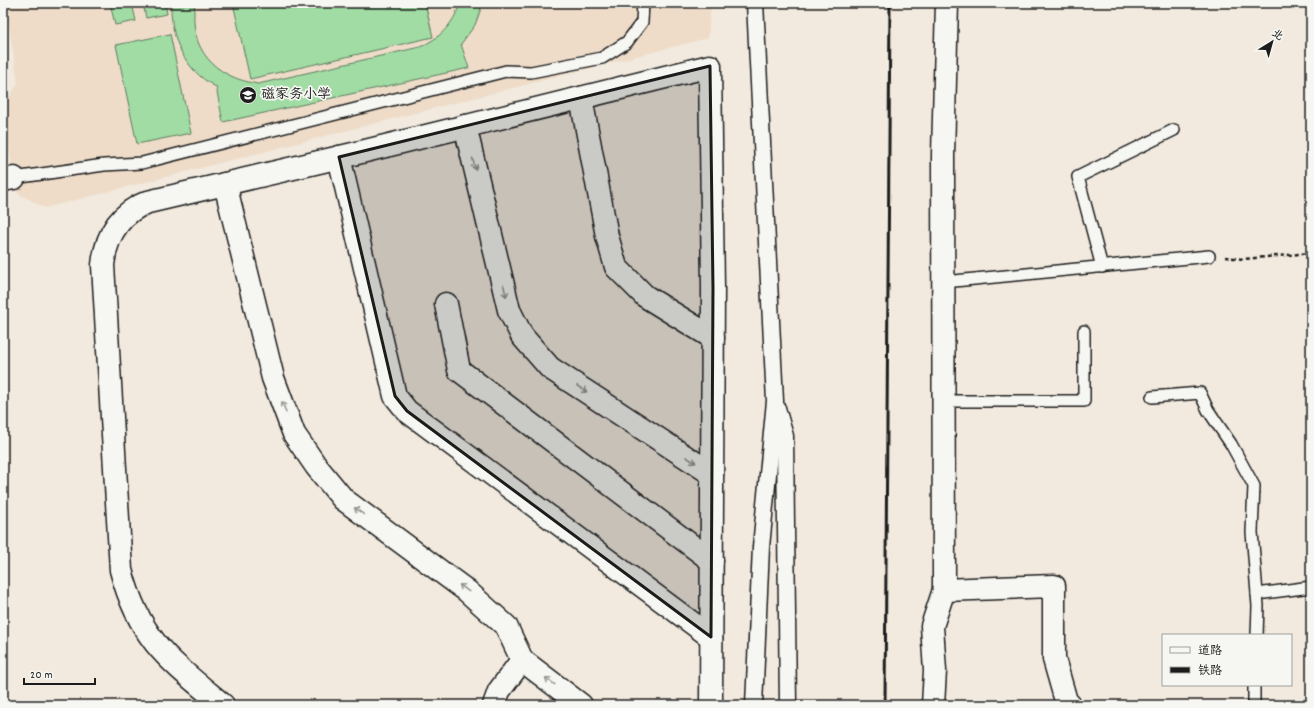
<svg xmlns="http://www.w3.org/2000/svg" width="1314" height="708" font-family="Dekko,'LXGW WenKai TC',sans-serif">
	<rect width="100%" height="100%" fill="#f2eadf"/>
	<filter id="ink" filterUnits="userSpaceOnUse"><feTurbulence type="fractalNoise" baseFrequency=".025" numOctaves="2"/><feDisplacementMap in="SourceGraphic" scale="8" xChannelSelector="R" yChannelSelector="G"/><feConvolveMatrix kernelMatrix="1 2 1 2 8 2 1 2 1" color-interpolation-filters="sRGB"/></filter>
	<g filter="url(#ink)">
		<!-- built -->
		<path fill="#eedcc8" d="M 5,3 L 711,3 L 708,38 L 45,208 L 17,193 L 3,118 L 3,107 L 18,83 Z"/>
		<!-- pitch -->
		<g fill="#a0dca3" stroke="#5e7c60">
			<path d="M 110,3 L 132,3 L 136,21 L 115,25 Z"/>
			<path d="M 143,3 L 165,3 L 167,14 L 146,18 Z"/>
			<path d="M 171,3 L 195,3 C 188,49 214,77 258,84 L 420,47 C 440,38 454,24 460,3 L 483,3 L 475,25 L 461,44 L 469,68 L 223,122 L 216,87 C 184,70 170,38 171,3 Z"/>
			<path d="M 233,3 L 425,3 L 433,37 L 250,79 Z"/>
			<path d="M 170,34 L 191,133 L 137,144 L 116,45 Z"/>
		</g>
		<g fill="none" stroke-linecap="round" stroke-linejoin="round">
			<!-- service casing -->
			<g stroke="#1c1c1c" stroke-width="14">
				<g id="service">
					<path d="M 14,178 L 104,165 L 142,163 L 506,71 L 531,72 L 602,58 L 627,42 L 642,22 L 643,3"/>
					<path d="M 1102,267 L 1078,177 L 1174,130"/>
					<path d="M 944,282 L 1209,256"/>
					<path d="M 1152,397 L 1200,393 L 1208,410 L 1231,444 L 1254,486 L 1252,532 L 1258,606 L 1257,635"/>
					<path d="M 944,401 L 1084,401 L 1084,331"/>
					<path d="M 1257,594 L 1311,587"/>
					<path d="M 1254,705 L 1254,685"/>
				</g>
			</g>
			<!-- pedestrian casing -->
			<g stroke="#1c1c1c" stroke-width="19">
				<g id="pedestrian">
					<path d="M 777,408 L 785,436 L 788,705"/>
					<path d="M 754,705 L 761,547 L 775,401 L 755,3"/>
				</g>
			</g>
			<!-- minor casing -->
			<g stroke="#1c1c1c" stroke-width="25">
				<g id="minor">
					<path d="M 581,98 L 607,236 L 616,267 L 645,296 L 713,338"/>
					<path d="M 465,126 L 509,310 L 522,336 L 550,368 L 712,474"/>
					<path d="M 339,157 L 395,396 L 407,411 L 711,637"/>
					<path d="M 3,180 L 14,178"/>
					<path d="M 225,184 L 273,378 L 294,434 L 316,466 L 343,499 L 467,591 L 506,626 L 522,660 L 581,705"/>
					<path d="M 446,304 L 459,370 L 712,561"/>
					<path d="M 223,705 C 169,660 140,641 121,570 L 103,265 C 106,236 119,213 148,202 L 353,154 L 710,66 L 713,288 L 711,705"/>
					<path d="M 494,705 L 499,691 L 522,660"/>
					<path d="M 933,705 L 935,671 L 932,626 L 944,590"/>
				</g>
			</g>
			<!-- tertiary casing -->
			<g stroke="#1c1c1c" stroke-width="25">
				<path id="tertiary" d="M 947,3 L 943,155 L 944,590 L 1054,586 L 1054,659 L 1066,701 L 1070,705"/>
			</g>
			<!-- path -->
			<path stroke="#1c1c1c" stroke-width="2.5" stroke-dasharray="4 3" stroke-linecap="butt" d="M 1225,257 L 1244,259 L 1311,253"/>
			<!-- service -->
			<use href="#service" stroke="#f6f6f2" stroke-width="11"/>
			<!-- pedestrian -->
			<use href="#pedestrian" stroke="#f6f6f2" stroke-width="16"/>
			<!-- minor -->
			<use href="#minor" stroke="#f6f6f2" stroke-width="22"/>
			<!-- tertiary -->
			<use href="#tertiary" stroke="#f6f6f2" stroke-width="22"/>
			<!-- rail -->
			<path stroke="#1c1c1c" stroke-width="3" d="M 885,705 L 890,3"/>
		</g>
		<!-- one-way arrows -->
		<defs><path id="oneway-shaft" d="M-6 0H5M1.5-3L5.5 0L1.5 3" fill="none" stroke-width="1.6" stroke-linecap="round" stroke-linejoin="round"/></defs>
		<g stroke="#949492">
			<use href="#oneway-shaft" transform="translate(474 164) rotate(76)"/>
			<use href="#oneway-shaft" transform="translate(505 291) rotate(76)"/>
			<use href="#oneway-shaft" transform="translate(582 389) rotate(33)"/>
			<use href="#oneway-shaft" transform="translate(284 407) rotate(-110)"/>
			<use href="#oneway-shaft" transform="translate(691 460) rotate(33)"/>
			<use href="#oneway-shaft" transform="translate(359 511) rotate(-144)"/>
			<use href="#oneway-shaft" transform="translate(464 588) rotate(-143)"/>
			<use href="#oneway-shaft" transform="translate(550 681) rotate(-143)"/>
		</g>
	</g>
	<!-- marked area -->
	<path fill="#1c1c1c" fill-opacity="0.2" stroke="#1c1c1c" stroke-width="3" stroke-linejoin="round" d="M 710,66 L 713,288 L 711,637 L 407,411 L 395,396 L 339,157 Z"/>
	<!-- icons -->
	<defs>
		<g id="school-disc" transform="scale(0.9)"><circle r="9.5" fill="#1c1c1c" stroke="#f6f6f2"/><path d="M0-5L7-2L0 1L-7-2ZM-4 1L0 2.5L4 1V4Q0 6-4 4Z" fill="#fff"/></g>
	</defs>
	<g fill-rule="evenodd">
		<use href="#school-disc" x="248" y="95"/>
	</g>
	<g text-anchor="middle" dominant-baseline="central" stroke-width="3.5" stroke-linejoin="round" paint-order="stroke">
		<!-- poi labels -->
		<g font-size="14" fill="#1c1c1c" stroke="#f6f6f2" text-anchor="start">
			<text x="261" y="95">磁家务小学</text>
		</g>
	</g>
	<!-- margin -->
	<rect width="1314" height="708" fill="none" stroke="#f6f6f2" stroke-width="16"/>
	<rect x="8" y="8" width="1298" height="692" fill="none" stroke="#1c1c1c" stroke-width="1.5" filter="url(#ink)"/>
	<!-- legend -->
	<rect x="1162" y="634" width="130" height="52" fill="#f6f6f2" stroke="#9f9f9c"/>
	<rect x="1170" y="647" width="20" height="6" fill="#f6f6f2" stroke="#9f9f9c"/>
	<text x="1198" y="654" font-size="12" fill="#1c1c1c">道路</text>
	<rect x="1170" y="667" width="20" height="6" fill="#1c1c1c" stroke="#9f9f9c"/>
	<text x="1198" y="674" font-size="12" fill="#1c1c1c">铁路</text>
	<!-- north arrow -->
	<g transform="translate(1272 42) rotate(37)" stroke="#f6f6f2" stroke-width="3" paint-order="stroke">
	<path d="M0-3L7 15L0 10L-7 15Z" fill="#1c1c1c"/>
	<text y="-6" font-size="11" font-weight="bold" text-anchor="middle" fill="#1c1c1c">北</text>
	</g>
	<!-- scale -->
	<path d="M24 678v6h71v-6" fill="none" stroke="#1c1c1c" stroke-width="2"/>
	<text x="30" y="678" font-size="12" fill="#1c1c1c" stroke="#f6f6f2" stroke-width="3" paint-order="stroke">20 m</text>
</svg>
